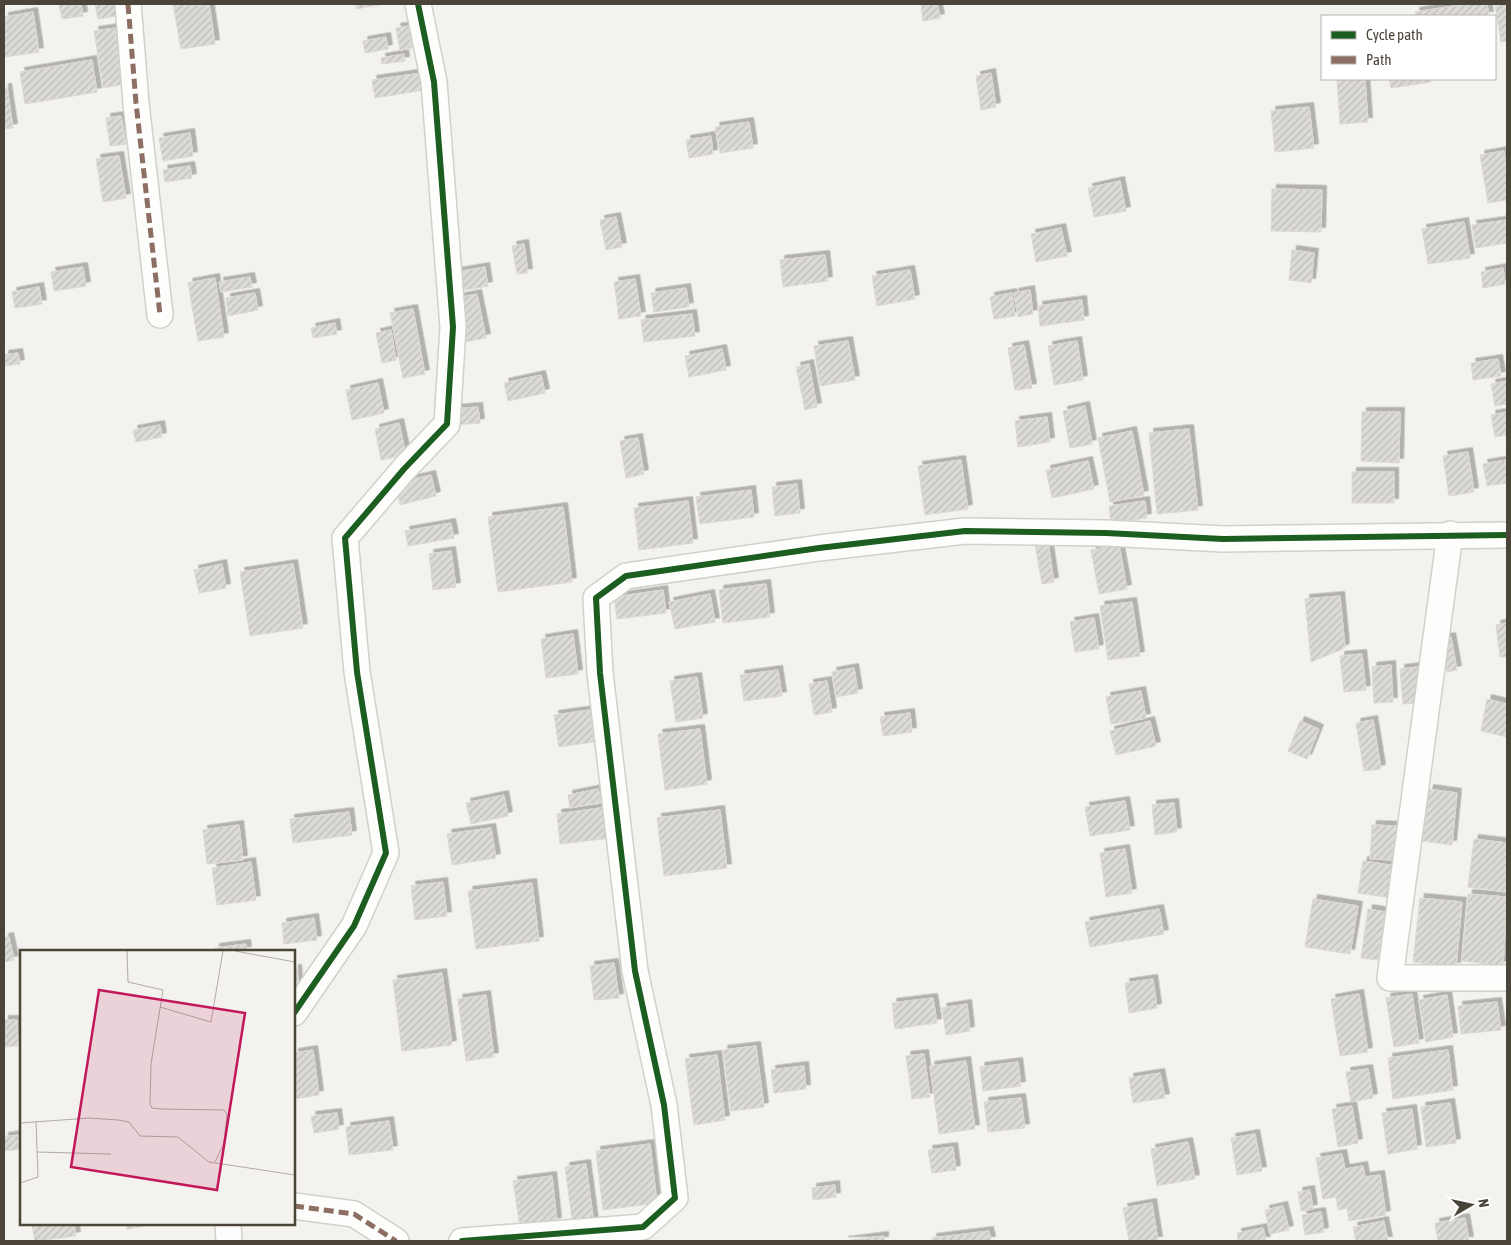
<svg xmlns="http://www.w3.org/2000/svg" width="1511" height="1245" font-family="'Asap Condensed',sans-serif">
	<defs>
		<pattern id="building-hatch" width="6" height="6" patternUnits="userSpaceOnUse" patternTransform="scale(1.25)"><rect width="6" height="6" fill="#dddbd6"/><path d="M-1 1l2-2M0 6l6-6M5 7l2-2" fill="none" stroke="#bfbdb8"/></pattern>
		<filter id="shadow"><feDropShadow dx="4.5" dy="-4.5" stdDeviation="0" flood-color="#0004"/></filter>
	</defs>
	<rect width="100%" height="100%" fill="#f3f2ee"/>
	<!-- building -->
	<g fill="url(#building-hatch)" stroke="#dcd9d3" filter="url(#shadow)">
		<path d="M 59,4 L 81,4 L 83,16 L 62,19 Z"/>
		<path d="M 95,4 L 115,4 L 117,16 L 98,19 Z"/>
		<path d="M 173,4 L 209,4 L 215,44 L 181,49 Z"/>
		<path d="M 356,4 L 384,4 L 356,9 Z"/>
		<path d="M 921,4 L 937,4 L 940,18 L 923,21 Z"/>
		<path d="M 1467,4 L 1487,4 L 1489,16 L 1416,16 L 1415,12 Z"/>
		<path d="M 1495,4 L 1507,4 L 1507,41 L 1501,42 Z"/>
		<path d="M 33,12 L 39,52 L 4,57 L 4,17 Z"/>
		<path d="M 409,26 L 412,48 L 400,50 L 396,28 Z"/>
		<path d="M 115,28 L 124,84 L 103,88 L 94,31 Z"/>
		<path d="M 386,37 L 388,49 L 365,53 L 363,41 Z"/>
		<path d="M 404,54 L 405,61 L 382,64 L 381,58 Z"/>
		<path d="M 92,60 L 97,92 L 25,104 L 20,72 Z"/>
		<path d="M 421,73 L 424,90 L 375,98 L 372,80 Z"/>
		<path d="M 991,73 L 996,107 L 981,110 L 976,76 Z"/>
		<path d="M 1365,79 L 1368,122 L 1340,124 L 1337,80 Z"/>
		<path d="M 1389,79 L 1430,79 L 1431,82 L 1391,88 Z"/>
		<path d="M 4,88 L 7,88 L 13,128 L 4,129 Z"/>
		<path d="M 1309,107 L 1314,148 L 1275,152 L 1271,111 Z"/>
		<path d="M 121,116 L 126,144 L 110,146 L 106,118 Z"/>
		<path d="M 749,122 L 753,148 L 720,153 L 715,127 Z"/>
		<path d="M 190,133 L 193,156 L 163,161 L 159,138 Z"/>
		<path d="M 711,136 L 713,154 L 689,158 L 686,140 Z"/>
		<path d="M 1504,151 L 1507,174 L 1507,200 L 1488,203 L 1480,155 Z"/>
		<path d="M 119,156 L 126,198 L 103,202 L 96,159 Z"/>
		<path d="M 190,166 L 192,178 L 165,182 L 163,170 Z"/>
		<path d="M 1120,181 L 1126,211 L 1094,217 L 1088,188 Z"/>
		<path d="M 1272,189 L 1322,190 L 1321,232 L 1271,231 Z"/>
		<path d="M 616,217 L 622,247 L 606,250 L 600,220 Z"/>
		<path d="M 1507,220 L 1507,243 L 1476,248 L 1472,225 Z"/>
		<path d="M 1464,222 L 1470,258 L 1428,264 L 1422,229 Z"/>
		<path d="M 1061,228 L 1067,256 L 1036,262 L 1031,234 Z"/>
		<path d="M 524,244 L 528,273 L 517,274 L 512,246 Z"/>
		<path d="M 1292,250 L 1314,253 L 1311,283 L 1289,280 Z"/>
		<path d="M 825,255 L 828,281 L 783,287 L 780,260 Z"/>
		<path d="M 83,267 L 86,286 L 54,291 L 51,272 Z"/>
		<path d="M 485,267 L 488,286 L 459,291 L 456,272 Z"/>
		<path d="M 1503,268 L 1505,284 L 1483,288 L 1481,272 Z"/>
		<path d="M 910,270 L 915,299 L 877,306 L 872,276 Z"/>
		<path d="M 250,277 L 252,287 L 221,292 L 219,282 Z"/>
		<path d="M 215,278 L 224,337 L 198,341 L 188,283 Z"/>
		<path d="M 635,279 L 641,316 L 619,319 L 614,282 Z"/>
		<path d="M 39,287 L 42,304 L 15,308 L 12,292 Z"/>
		<path d="M 686,288 L 689,307 L 654,312 L 651,293 Z"/>
		<path d="M 1030,290 L 1033,314 L 1018,317 L 1014,293 Z"/>
		<path d="M 255,293 L 258,310 L 228,316 L 226,298 Z"/>
		<path d="M 1012,293 L 1015,316 L 994,319 L 990,297 Z"/>
		<path d="M 477,294 L 486,338 L 465,342 L 457,298 Z"/>
		<path d="M 1082,300 L 1084,320 L 1040,326 L 1038,306 Z"/>
		<path d="M 413,309 L 425,374 L 403,378 L 390,313 Z"/>
		<path d="M 692,314 L 695,336 L 644,342 L 641,320 Z"/>
		<path d="M 335,323 L 337,334 L 313,338 L 311,328 Z"/>
		<path d="M 391,330 L 396,360 L 382,363 L 376,333 Z"/>
		<path d="M 848,341 L 855,380 L 820,386 L 814,346 Z"/>
		<path d="M 1077,341 L 1083,380 L 1054,385 L 1048,346 Z"/>
		<path d="M 1024,345 L 1032,388 L 1015,390 L 1008,348 Z"/>
		<path d="M 722,349 L 726,370 L 689,377 L 685,356 Z"/>
		<path d="M 18,353 L 20,364 L 4,366 L 4,355 Z"/>
		<path d="M 1498,359 L 1501,376 L 1473,380 L 1471,363 Z"/>
		<path d="M 809,364 L 817,407 L 805,410 L 796,367 Z"/>
		<path d="M 541,375 L 545,393 L 508,401 L 504,383 Z"/>
		<path d="M 1507,381 L 1507,404 L 1495,406 L 1491,384 Z"/>
		<path d="M 378,383 L 384,413 L 352,420 L 346,390 Z"/>
		<path d="M 1085,406 L 1092,444 L 1070,448 L 1063,411 Z"/>
		<path d="M 478,407 L 480,423 L 454,425 L 453,409 Z"/>
		<path d="M 1362,412 L 1400,412 L 1399,463 L 1361,461 Z"/>
		<path d="M 1507,412 L 1507,435 L 1495,437 L 1491,415 Z"/>
		<path d="M 1047,417 L 1050,442 L 1018,447 L 1015,421 Z"/>
		<path d="M 399,423 L 406,455 L 381,460 L 375,429 Z"/>
		<path d="M 160,425 L 162,437 L 136,442 L 133,430 Z"/>
		<path d="M 1189,429 L 1198,510 L 1157,514 L 1149,433 Z"/>
		<path d="M 1132,431 L 1144,495 L 1110,502 L 1098,438 Z"/>
		<path d="M 638,438 L 644,474 L 626,478 L 620,441 Z"/>
		<path d="M 1468,452 L 1474,492 L 1449,496 L 1443,456 Z"/>
		<path d="M 961,460 L 968,509 L 925,515 L 918,466 Z"/>
		<path d="M 1507,460 L 1507,483 L 1487,486 L 1483,464 Z"/>
		<path d="M 1088,461 L 1094,489 L 1052,498 L 1046,470 Z"/>
		<rect x="1352" y="472" width="42" height="31"/>
		<path d="M 431,475 L 436,496 L 400,505 L 396,483 Z"/>
		<path d="M 797,484 L 800,513 L 775,516 L 772,487 Z"/>
		<path d="M 751,490 L 754,517 L 700,524 L 696,497 Z"/>
		<path d="M 688,501 L 693,543 L 639,550 L 634,508 Z"/>
		<path d="M 1145,501 L 1147,518 L 1111,523 L 1109,506 Z"/>
		<path d="M 563,507 L 572,582 L 498,592 L 488,517 Z"/>
		<path d="M 451,523 L 454,538 L 408,546 L 405,531 Z"/>
		<path d="M 1048,542 L 1054,582 L 1042,584 L 1035,544 Z"/>
		<path d="M 1119,545 L 1127,589 L 1099,594 L 1091,550 Z"/>
		<path d="M 451,551 L 456,587 L 433,590 L 429,554 Z"/>
		<path d="M 222,564 L 226,588 L 199,593 L 194,570 Z"/>
		<path d="M 293,564 L 303,628 L 250,636 L 240,572 Z"/>
		<path d="M 766,584 L 770,617 L 723,623 L 719,590 Z"/>
		<path d="M 663,590 L 666,613 L 617,619 L 614,597 Z"/>
		<path d="M 710,594 L 715,622 L 675,629 L 669,602 Z"/>
		<path d="M 1340,596 L 1345,648 L 1311,662 L 1305,599 Z"/>
		<path d="M 1132,602 L 1140,656 L 1108,660 L 1100,606 Z"/>
		<path d="M 1094,618 L 1099,649 L 1075,652 L 1070,622 Z"/>
		<path d="M 1507,623 L 1507,657 L 1500,657 L 1496,625 Z"/>
		<path d="M 573,634 L 578,674 L 546,678 L 541,639 Z"/>
		<path d="M 1451,637 L 1457,670 L 1447,672 L 1441,639 Z"/>
		<path d="M 1362,654 L 1366,690 L 1344,692 L 1340,656 Z"/>
		<path d="M 1391,665 L 1393,702 L 1374,703 L 1372,667 Z"/>
		<path d="M 1418,667 L 1421,703 L 1403,704 L 1400,669 Z"/>
		<path d="M 854,668 L 858,693 L 836,697 L 832,672 Z"/>
		<path d="M 778,670 L 782,696 L 744,701 L 740,675 Z"/>
		<path d="M 697,677 L 703,718 L 676,722 L 670,681 Z"/>
		<path d="M 827,681 L 832,712 L 814,715 L 809,684 Z"/>
		<path d="M 1141,691 L 1146,718 L 1111,724 L 1106,697 Z"/>
		<path d="M 1487,699 L 1507,704 L 1507,737 L 1481,731 Z"/>
		<path d="M 590,710 L 594,742 L 559,747 L 554,715 Z"/>
		<path d="M 910,713 L 912,732 L 883,736 L 880,717 Z"/>
		<path d="M 1373,720 L 1381,769 L 1364,771 L 1356,723 Z"/>
		<path d="M 1150,721 L 1156,746 L 1116,755 L 1110,731 Z"/>
		<path d="M 1300,721 L 1319,729 L 1307,759 L 1288,751 Z"/>
		<path d="M 700,729 L 707,784 L 665,790 L 658,734 Z"/>
		<path d="M 598,789 L 601,802 L 570,808 L 568,795 Z"/>
		<path d="M 1429,789 L 1457,793 L 1452,845 L 1422,841 Z"/>
		<path d="M 504,795 L 508,816 L 471,824 L 466,803 Z"/>
		<path d="M 1125,801 L 1130,830 L 1090,836 L 1085,807 Z"/>
		<path d="M 1174,803 L 1177,832 L 1155,835 L 1152,805 Z"/>
		<path d="M 607,807 L 611,838 L 560,844 L 557,814 Z"/>
		<path d="M 720,810 L 727,868 L 664,876 L 657,818 Z"/>
		<path d="M 349,812 L 352,835 L 293,843 L 290,819 Z"/>
		<path d="M 239,825 L 243,860 L 207,864 L 203,830 Z"/>
		<path d="M 1372,825 L 1397,826 L 1396,860 L 1370,859 Z"/>
		<path d="M 491,828 L 496,858 L 452,865 L 447,834 Z"/>
		<path d="M 1474,839 L 1507,843 L 1507,892 L 1468,887 Z"/>
		<path d="M 1125,849 L 1132,893 L 1106,897 L 1100,853 Z"/>
		<path d="M 1363,861 L 1397,866 L 1392,898 L 1358,893 Z"/>
		<path d="M 251,862 L 256,900 L 217,905 L 212,868 Z"/>
		<path d="M 443,882 L 447,916 L 415,920 L 411,886 Z"/>
		<path d="M 532,883 L 539,941 L 476,949 L 468,891 Z"/>
		<path d="M 1468,894 L 1507,897 L 1503,966 L 1462,961 Z"/>
		<path d="M 1420,898 L 1462,902 L 1456,967 L 1413,962 Z"/>
		<path d="M 1313,899 L 1358,906 L 1350,954 L 1305,947 Z"/>
		<path d="M 1159,909 L 1164,934 L 1090,947 L 1085,922 Z"/>
		<path d="M 1368,909 L 1385,912 L 1378,960 L 1361,958 Z"/>
		<path d="M 314,918 L 317,940 L 284,944 L 282,923 Z"/>
		<path d="M 9,937 L 14,960 L 4,962 L 4,938 Z"/>
		<path d="M 246,944 L 247,951 L 215,951 L 215,948 Z"/>
		<path d="M 614,963 L 619,998 L 594,1000 L 590,966 Z"/>
		<path d="M 294,969 L 297,969 L 299,994 L 294,995 Z"/>
		<path d="M 442,973 L 452,1045 L 402,1051 L 393,980 Z"/>
		<path d="M 1153,979 L 1157,1008 L 1129,1013 L 1125,983 Z"/>
		<path d="M 1359,994 L 1368,1052 L 1340,1056 L 1331,999 Z"/>
		<path d="M 1412,994 L 1419,1043 L 1394,1047 L 1386,998 Z"/>
		<path d="M 486,995 L 494,1057 L 466,1061 L 458,999 Z"/>
		<path d="M 1447,995 L 1453,1037 L 1426,1042 L 1419,1000 Z"/>
		<path d="M 933,998 L 937,1023 L 895,1029 L 892,1003 Z"/>
		<path d="M 1497,1002 L 1501,1030 L 1461,1034 L 1458,1006 Z"/>
		<path d="M 967,1004 L 970,1031 L 946,1035 L 942,1008 Z"/>
		<path d="M 4,1020 L 17,1020 L 18,1046 L 4,1047 Z"/>
		<path d="M 756,1046 L 764,1107 L 731,1111 L 723,1050 Z"/>
		<path d="M 313,1050 L 319,1095 L 294,1099 L 294,1053 Z"/>
		<path d="M 1448,1050 L 1453,1090 L 1393,1099 L 1388,1058 Z"/>
		<path d="M 924,1054 L 930,1097 L 912,1099 L 906,1056 Z"/>
		<path d="M 717,1055 L 725,1120 L 694,1125 L 685,1059 Z"/>
		<path d="M 966,1061 L 975,1129 L 939,1134 L 930,1066 Z"/>
		<path d="M 1018,1062 L 1021,1086 L 983,1091 L 980,1067 Z"/>
		<path d="M 804,1066 L 806,1089 L 774,1093 L 771,1070 Z"/>
		<path d="M 1368,1069 L 1373,1098 L 1351,1102 L 1346,1072 Z"/>
		<path d="M 1160,1073 L 1165,1098 L 1133,1103 L 1129,1078 Z"/>
		<path d="M 1021,1098 L 1025,1128 L 988,1132 L 984,1102 Z"/>
		<path d="M 1450,1103 L 1456,1143 L 1426,1147 L 1421,1107 Z"/>
		<path d="M 1352,1106 L 1358,1143 L 1338,1147 L 1332,1109 Z"/>
		<path d="M 1412,1109 L 1417,1149 L 1388,1154 L 1382,1113 Z"/>
		<path d="M 337,1113 L 339,1129 L 314,1133 L 311,1116 Z"/>
		<path d="M 389,1121 L 393,1150 L 349,1155 L 346,1127 Z"/>
		<path d="M 1255,1134 L 1262,1171 L 1237,1175 L 1231,1138 Z"/>
		<path d="M 18,1135 L 20,1149 L 4,1151 L 4,1137 Z"/>
		<path d="M 1188,1142 L 1195,1179 L 1157,1186 L 1151,1149 Z"/>
		<path d="M 650,1144 L 657,1203 L 603,1210 L 596,1151 Z"/>
		<path d="M 953,1147 L 956,1170 L 932,1173 L 928,1150 Z"/>
		<path d="M 1342,1154 L 1345,1169 L 1363,1166 L 1365,1177 L 1380,1175 L 1386,1215 L 1349,1221 L 1347,1208 L 1338,1210 L 1336,1197 L 1323,1199 L 1316,1158 Z"/>
		<path d="M 586,1164 L 594,1224 L 573,1227 L 565,1167 Z"/>
		<path d="M 552,1176 L 557,1222 L 520,1227 L 513,1181 Z"/>
		<path d="M 835,1185 L 836,1197 L 813,1200 L 812,1188 Z"/>
		<path d="M 1310,1190 L 1313,1209 L 1301,1211 L 1298,1192 Z"/>
		<path d="M 1152,1203 L 1158,1241 L 1129,1241 L 1123,1208 Z"/>
		<path d="M 1283,1206 L 1289,1230 L 1270,1234 L 1265,1210 Z"/>
		<path d="M 1321,1212 L 1324,1232 L 1305,1235 L 1302,1215 Z"/>
		<path d="M 1465,1218 L 1469,1241 L 1438,1241 L 1435,1223 Z"/>
		<path d="M 1384,1221 L 1388,1241 L 1356,1241 L 1353,1227 Z"/>
		<path d="M 50,1224 L 74,1224 L 76,1236 L 35,1241 L 32,1226 Z"/>
		<path d="M 126,1224 L 157,1224 L 127,1229 Z"/>
		<path d="M 1263,1228 L 1266,1241 L 1238,1241 L 1237,1233 Z"/>
		<path d="M 989,1231 L 991,1241 L 932,1241 L 932,1238 Z"/>
		<path d="M 884,1236 L 884,1241 L 844,1241 Z"/>
	</g>
	<g fill="none" stroke-linecap="round" stroke-linejoin="round">
		<!-- street casing -->
		<g stroke="#d1d0cb" stroke-width="28">
			<g id="street">
				<path d="M 128,4 L 136,103 L 160,315"/>
				<path d="M 1450,534 L 1390,978 L 1507,978"/>
				<path d="M 294,1013 L 354,926 L 386,853 L 357,672 L 345,538 L 404,469 L 447,424 L 453,327 L 434,82 L 418,4"/>
				<path d="M 294,1206 L 354,1214 L 396,1241"/>
				<path d="M 228,1224 L 229,1241"/>
				<path d="M 462,1241 L 643,1227 L 675,1198 L 664,1105 L 635,971 L 600,673 L 596,598 L 626,576 L 819,548 L 965,531 L 1106,533 L 1223,539 L 1507,535"/>
			</g>
		</g>
		<!-- street -->
		<use href="#street" stroke="#fdfdfc" stroke-width="25"/>
		<!-- quiet -->
		<g stroke="#8d6e63" stroke-width="5" stroke-dasharray="10 5" stroke-linecap="butt">
			<path d="M 128,4 L 136,103 L 160,315"/>
			<path d="M 294,1206 L 354,1214 L 396,1241"/>
		</g>
		<!-- cycleway casing -->
		<g stroke="#fff" stroke-width="9">
			<g id="cycleway">
				<path d="M 294,1013 L 354,926 L 386,853 L 357,672 L 345,538 L 404,469 L 447,424 L 453,327 L 434,82 L 418,4"/>
				<path d="M 462,1241 L 643,1227 L 675,1198 L 664,1105 L 635,971 L 600,673 L 596,598 L 626,576 L 819,548 L 965,531 L 1106,533 L 1223,539 L 1507,535"/>
			</g>
		</g>
		<!-- cycleway -->
		<use href="#cycleway" stroke="#1b5e20" stroke-width="6"/>
	</g>
	<!-- overview -->
	<g transform="translate(20 950)">
		<rect width="275" height="275" fill="#f3f2ee"/>
		<path fill="none" stroke="#b0aca5" stroke-width="1" d="M 107,1 L 108,32 L 143,40 L 131,114 L 130,154 L 132,158 L 141,159 L 204,160 L 207,164 L 204,193 L 195,212M 215,1 L 275,12M 140,57 L 191,72 L 203,1M 0,173 L 69,168 L 98,170 L 109,172 L 120,186 L 158,187 L 189,212 L 275,225M 17,202 L 91,204M 0,233 L 18,227 L 16,171"/>
		<path fill="#c2185b" fill-opacity="0.15" stroke="#c2185b" stroke-width="2.5" d="M 79,40 L 225,63 L 197,240 L 51,217 Z"/>
		<rect width="275" height="275" fill="none" stroke="#4b4438" stroke-width="2.5"/>
	</g>
	<!-- border -->
	<rect width="1511" height="1245" fill="none" stroke="#4b4438" stroke-width="10"/>
	<!-- legend -->
	<rect x="1321" y="15" width="175" height="65" fill="#ffffff" stroke="#b7b4af"/>
	<rect x="1331" y="31" width="25" height="8" fill="#1b5e20" stroke="#b7b4af"/>
	<text x="1366" y="40" font-size="15" fill="#4b4438">Cycle path</text>
	<rect x="1331" y="56" width="25" height="8" fill="#8d6e63" stroke="#b7b4af"/>
	<text x="1366" y="65" font-size="15" fill="#4b4438">Path</text>
	<!-- north arrow -->
	<g transform="translate(1471 1205) rotate(81)" stroke="#ffffff" stroke-width="4" paint-order="stroke">
	<path d="M0-4L9 19L0 12L-9 19Z" fill="#4b4438"/>
	<text y="-8" font-size="14" font-weight="bold" text-anchor="middle" fill="#4b4438">N</text>
	</g>
</svg>
